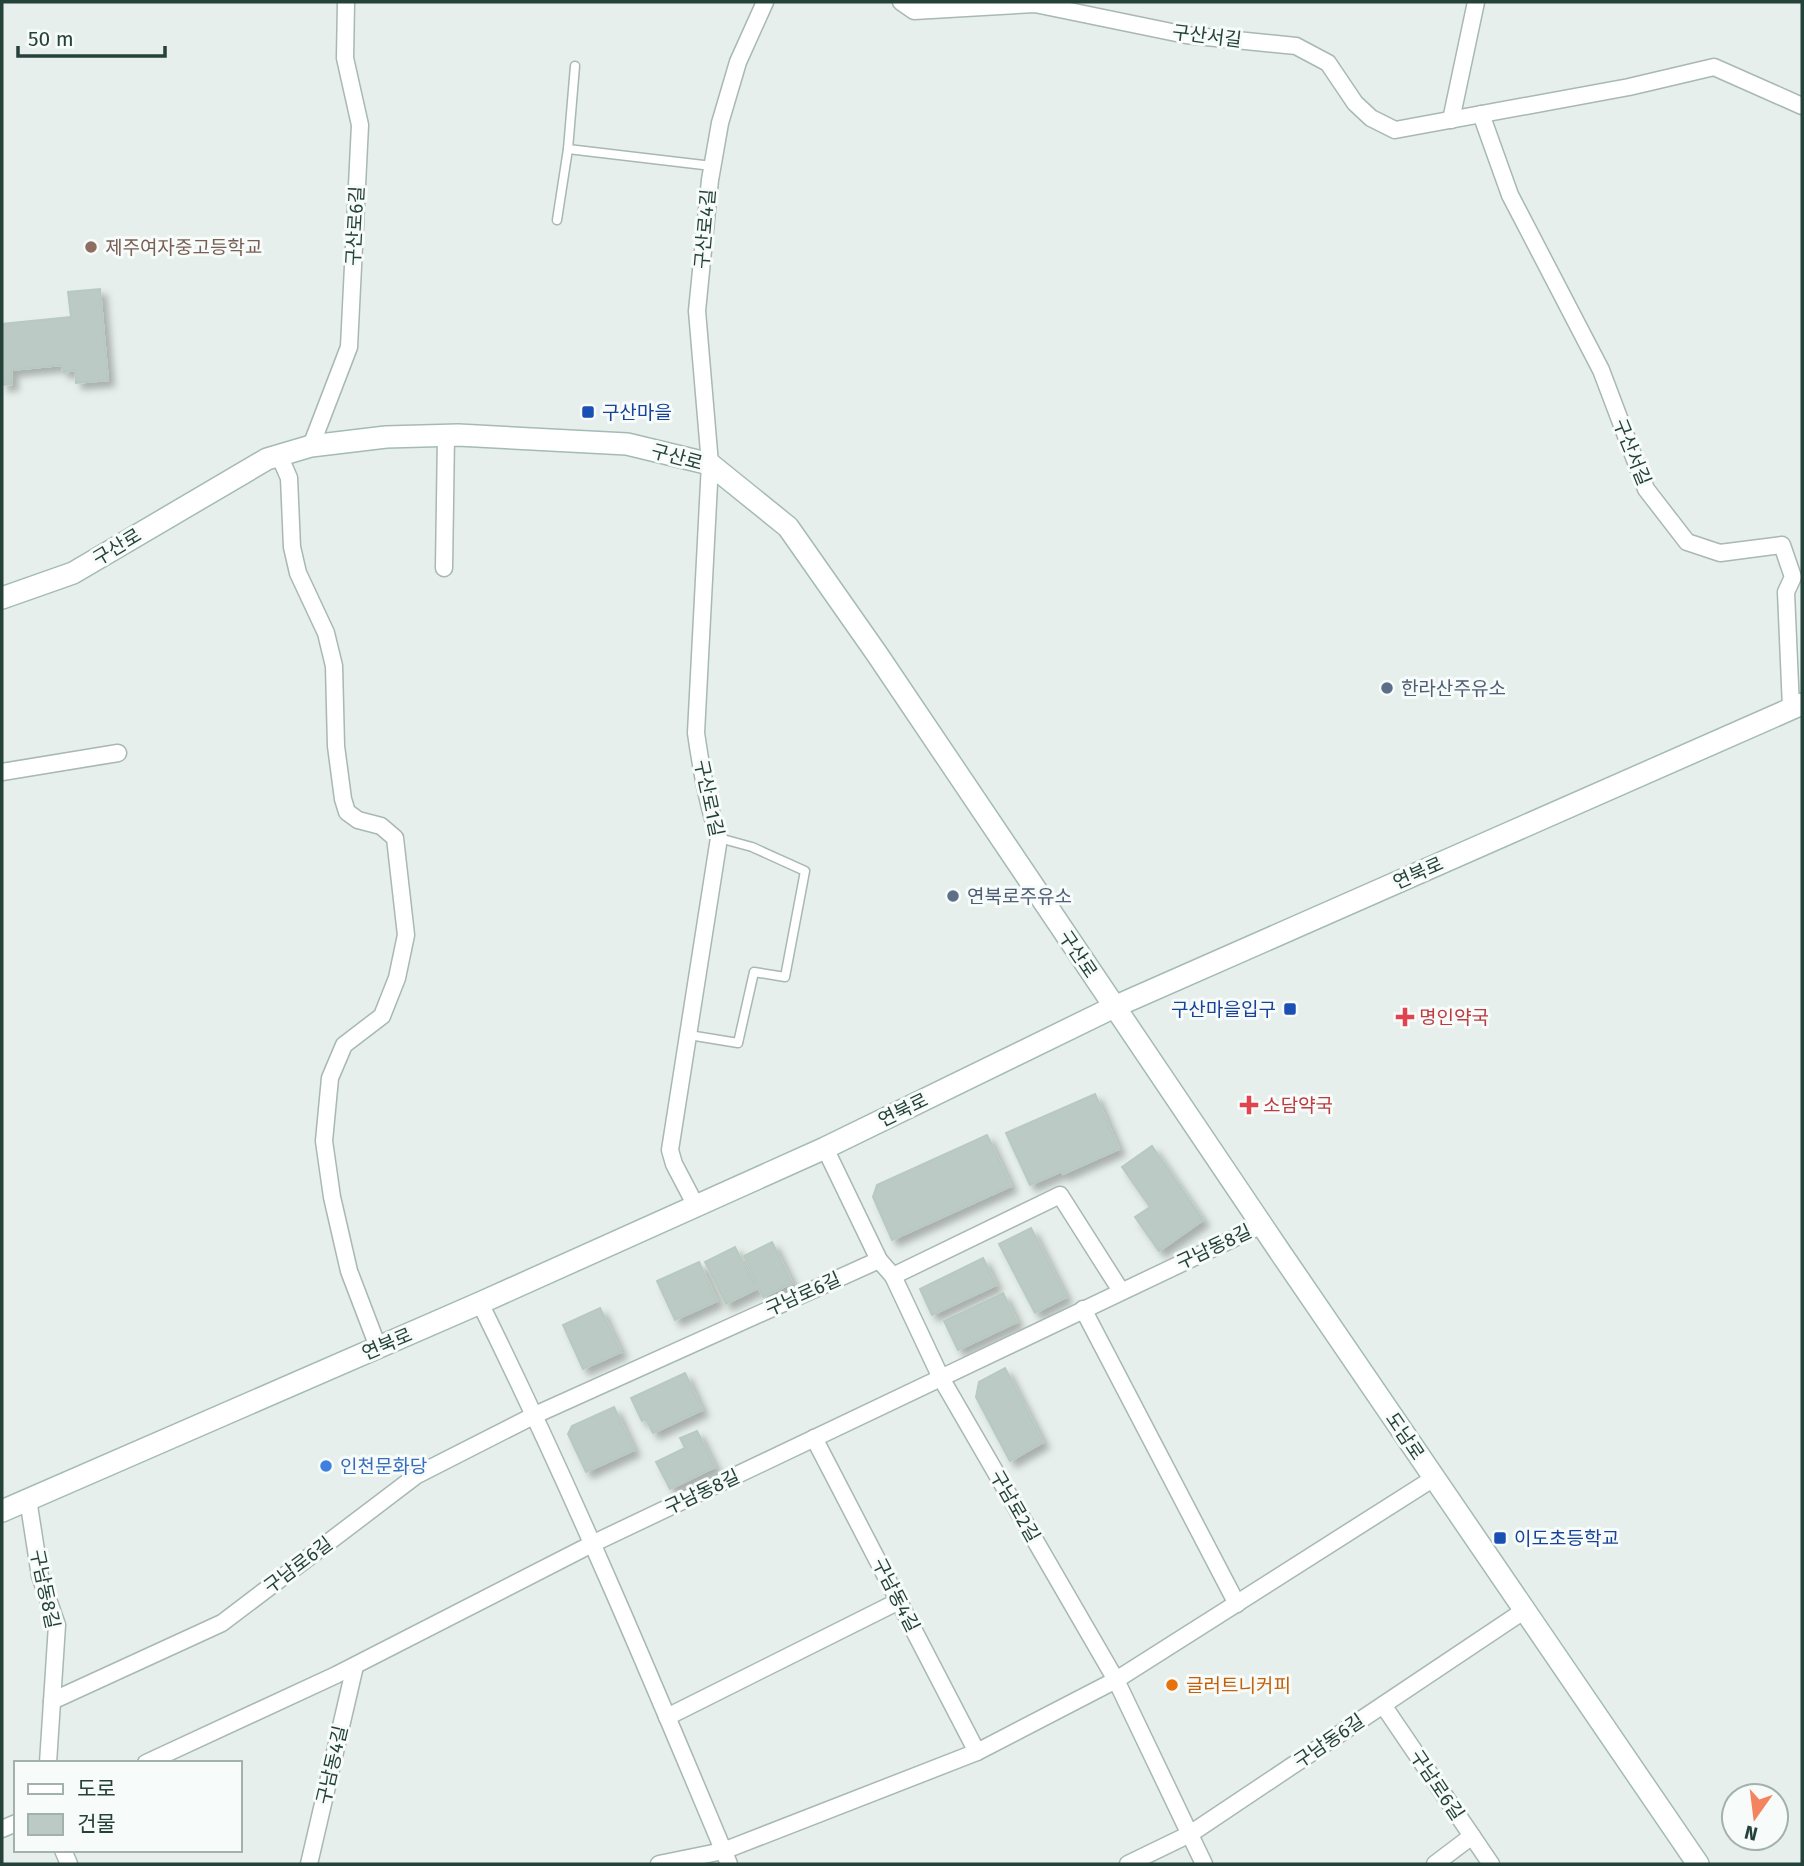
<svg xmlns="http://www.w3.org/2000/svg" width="1804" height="1866" font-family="'Fira Sans','Noto Sans KR',sans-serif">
	<defs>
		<filter id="shadow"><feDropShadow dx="6" dy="6" stdDeviation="3.5" flood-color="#0004"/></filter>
	</defs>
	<rect width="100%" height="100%" fill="#e6efeb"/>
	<!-- building -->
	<g fill="#bbcac4" stroke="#b8c9c2" stroke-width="2" filter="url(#shadow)">
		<path d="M 100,289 L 108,380 L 76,383 L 75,370 L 63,372 L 62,365 L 11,370 L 12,384 L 2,385 L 2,324 L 71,317 L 68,292 Z"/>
		<path d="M 1095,1094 L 1119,1149 L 1063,1174 L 1062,1171 L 1030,1185 L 1006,1133 Z"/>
		<path d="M 987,1135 L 1011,1186 L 892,1240 L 873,1197 L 877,1185 Z"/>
		<path d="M 1152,1146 L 1203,1220 L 1159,1251 L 1135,1217 L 1150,1207 L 1122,1167 Z"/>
		<path d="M 1031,1228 L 1066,1297 L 1035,1313 L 999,1244 Z"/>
		<path d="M 772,1242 L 792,1283 L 763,1297 L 744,1256 Z"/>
		<path d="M 735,1247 L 756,1289 L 726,1304 L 705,1262 Z"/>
		<path d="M 983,1258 L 996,1285 L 932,1315 L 920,1289 Z"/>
		<path d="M 699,1262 L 717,1301 L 675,1320 L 657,1281 Z"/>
		<path d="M 1003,1293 L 1017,1322 L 958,1350 L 944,1321 Z"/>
		<path d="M 600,1308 L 621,1352 L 583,1369 L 563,1325 Z"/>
		<path d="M 1005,1368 L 1043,1442 L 1010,1461 L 976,1397 L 979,1382 Z"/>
		<path d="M 685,1373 L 702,1410 L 653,1433 L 646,1419 L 642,1421 L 631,1398 Z"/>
		<path d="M 614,1407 L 634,1450 L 586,1472 L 568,1434 L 572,1426 Z"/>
		<path d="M 697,1431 L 715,1467 L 670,1489 L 656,1462 L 685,1448 L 680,1438 Z"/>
	</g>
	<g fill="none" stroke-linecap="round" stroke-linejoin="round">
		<!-- service casing -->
		<g stroke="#a8b8b2" stroke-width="11">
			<g id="service">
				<path d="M 568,149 L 712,166"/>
				<path d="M 557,220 L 568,149 L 575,66"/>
				<path d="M 689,1035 L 738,1043 L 754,972 L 785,977 L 805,871 L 752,847 L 719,838"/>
			</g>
		</g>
		<!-- minor casing -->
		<g stroke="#a8b8b2" stroke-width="19">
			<g id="minor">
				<path d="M 901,2 L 914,11 L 1035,4 L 1186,35 L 1296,46 L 1328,63 L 1355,103 L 1371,118 L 1395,130 L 1629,87 L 1714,67 L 1802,106"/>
				<path d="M 1481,114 L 1510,195 L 1601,370 L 1646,489 L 1687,542 L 1720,553 L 1782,545 L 1793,577 L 1786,592 L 1791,708"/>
				<path d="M 1451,120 L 1476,2"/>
				<path d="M 311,446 L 349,347 L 360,125 L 345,58 L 346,2"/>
				<path d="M 279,455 L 289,478 L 292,547 L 298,573 L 326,633 L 334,666 L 336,746 L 343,799 L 347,812 L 358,820 L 381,826 L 395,838 L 406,935 L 397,978 L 382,1016 L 344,1045 L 330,1078 L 324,1141 L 332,1197 L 349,1271 L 378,1347"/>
				<path d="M 444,568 L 446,435"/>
				<path d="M 2,772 L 118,753"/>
				<path d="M 825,1148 L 879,1260 L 893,1276 L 941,1378 L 1116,1680 L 1204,1864"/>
				<path d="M 696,1206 L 674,1164 L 670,1150 L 719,838 C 707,804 701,768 696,733 L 710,464 L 697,311 L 710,180 L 720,123 L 738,62 L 765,2"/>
				<path d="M 893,1276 L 1060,1195 L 1121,1291"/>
				<path d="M 480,1303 C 571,1487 650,1675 729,1864"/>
				<path d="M 1083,1309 L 1237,1604"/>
				<path d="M 814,1438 L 977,1752"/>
				<path d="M 28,1499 L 40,1576 L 57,1625 L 48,1763"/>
				<path d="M 52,1701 L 222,1623 L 417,1475 L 535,1415 L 879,1260"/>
				<path d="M 1383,1705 L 1491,1864"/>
				<path d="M 667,1717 L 899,1601"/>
				<path d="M 146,1763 L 336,1675 L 594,1543 L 1262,1225"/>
				<path d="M 2,1829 L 16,1823"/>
				<path d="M 63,1850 L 69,1864"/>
				<path d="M 309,1864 L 355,1666"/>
				<path d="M 659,1864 L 723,1851 L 977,1752 L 1116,1680 L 1434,1478"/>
				<path d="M 1128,1864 L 1190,1834 L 1525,1610"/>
				<path d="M 1435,1864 L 1472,1836"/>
			</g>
		</g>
		<!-- secondary casing -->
		<g stroke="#a4bbb3" stroke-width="24">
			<g id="secondary">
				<path d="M 2,598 L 73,573 L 267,459 L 311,446 L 386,437 L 458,435 L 627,444 L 710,464 L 788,527 L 877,654 L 1278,1249 L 1698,1864"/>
				<path d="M 2,1511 L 480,1303 L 825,1148 L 1114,1007 L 1802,704"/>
			</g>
		</g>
		<!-- service -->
		<use href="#service" stroke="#fff" stroke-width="8"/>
		<!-- minor -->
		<use href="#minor" stroke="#fff" stroke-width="16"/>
		<!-- secondary -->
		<use href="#secondary" stroke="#fff" stroke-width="21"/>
	</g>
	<!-- markers -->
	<circle fill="#8d6e63" stroke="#f7fbf9" stroke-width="2.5" cx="91" cy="247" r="7"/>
	<g fill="#1a4fb4" stroke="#f7fbf9" stroke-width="2.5">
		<rect x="581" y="405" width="14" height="14" rx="3.5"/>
		<rect x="1283" y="1002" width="14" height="14" rx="3.5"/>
		<rect x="1493" y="1531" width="14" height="14" rx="3.5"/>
	</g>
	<g fill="#5c6f8a" stroke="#f7fbf9" stroke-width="2.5">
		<circle cx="1387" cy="688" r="7"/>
		<circle cx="953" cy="896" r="7"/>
	</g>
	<g fill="#e0444e" stroke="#f7fbf9" stroke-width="2.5">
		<path d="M1401.5 1006.5h7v7h7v7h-7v7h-7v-7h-7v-7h7z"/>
		<path d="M1245.5 1094.5h7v7h7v7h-7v7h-7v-7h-7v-7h7z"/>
	</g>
	<circle fill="#3f7fe0" stroke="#f7fbf9" stroke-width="2.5" cx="326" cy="1466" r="7"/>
	<circle fill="#e8710a" stroke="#f7fbf9" stroke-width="2.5" cx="1172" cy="1685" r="7"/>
	<g text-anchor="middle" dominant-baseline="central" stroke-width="6" stroke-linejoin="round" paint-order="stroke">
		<!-- street labels -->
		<g font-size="19" fill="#24423a" stroke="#f7fbf9">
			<text transform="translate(1207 36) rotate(7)">구산서길</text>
			<text transform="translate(355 226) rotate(-87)">구산로6길</text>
			<text transform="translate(705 229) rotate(-85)">구산로4길</text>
			<text transform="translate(1632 452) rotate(68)">구산서길</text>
			<text transform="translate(677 457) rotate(15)">구산로</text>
			<text transform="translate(117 547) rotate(-31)">구산로</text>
			<text transform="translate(709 798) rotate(78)">구산로1길</text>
			<text transform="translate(1418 873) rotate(-24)">연북로</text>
			<text transform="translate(1078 954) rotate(56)">구산로</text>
			<text transform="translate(903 1110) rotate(-26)">연북로</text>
			<text transform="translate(1214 1247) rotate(-25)">구남동8길</text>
			<text transform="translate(803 1294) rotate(-24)">구남로6길</text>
			<text transform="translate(387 1344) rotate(-23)">연북로</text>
			<text transform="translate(1405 1436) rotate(56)">도남로</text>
			<text transform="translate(702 1492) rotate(-25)">구남동8길</text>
			<text transform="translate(1015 1506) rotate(60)">구남로2길</text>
			<text transform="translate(298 1565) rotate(-37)">구남로6길</text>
			<text transform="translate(45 1589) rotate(78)">구남동8길</text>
			<text transform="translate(896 1595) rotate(63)">구남동4길</text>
			<text transform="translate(1329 1741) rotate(-34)">구남동6길</text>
			<text transform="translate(332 1765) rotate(-77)">구남동4길</text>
			<text transform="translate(1437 1785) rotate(56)">구남로6길</text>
		</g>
		<!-- education labels -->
		<g font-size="19" fill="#785e54" stroke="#f7fbf9" text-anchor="start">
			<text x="105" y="247">제주여자중고등학교</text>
		</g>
		<!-- transit labels -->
		<g font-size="19" fill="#164399" stroke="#f7fbf9" text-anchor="start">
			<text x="602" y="412">구산마을</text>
			<text x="1276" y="1009" text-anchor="end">구산마을입구</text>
			<text x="1514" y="1538">이도초등학교</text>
		</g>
		<!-- service labels -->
		<g font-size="19" fill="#4e5e75" stroke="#f7fbf9" text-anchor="start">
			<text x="1401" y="688">한라산주유소</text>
			<text x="967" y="896">연북로주유소</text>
		</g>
		<!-- health labels -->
		<g font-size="19" fill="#be3a42" stroke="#f7fbf9" text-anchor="start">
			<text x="1419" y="1017">명인약국</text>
			<text x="1263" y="1105">소담약국</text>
		</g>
		<!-- shop labels -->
		<g font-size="19" fill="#366cbe" stroke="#f7fbf9" text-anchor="start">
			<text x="340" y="1466">인천문화당</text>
		</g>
		<!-- food labels -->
		<g font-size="19" fill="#c56008" stroke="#f7fbf9" text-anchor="start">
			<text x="1186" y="1685">글러트니커피</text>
		</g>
	</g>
	<!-- border -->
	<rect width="1804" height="1866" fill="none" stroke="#24423a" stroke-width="7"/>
	<!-- legend -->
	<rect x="14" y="1761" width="228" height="91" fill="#f7fbf9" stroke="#a3b1ad" stroke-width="2"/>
	<rect x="28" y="1784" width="35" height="10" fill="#ffffff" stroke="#a3b1ad" stroke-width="2"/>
	<text x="77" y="1796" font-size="21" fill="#24423a">도로</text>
	<rect x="28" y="1814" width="35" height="21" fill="#bbcac4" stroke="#a3b1ad" stroke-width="2"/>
	<text x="77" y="1831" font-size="21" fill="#24423a">건물</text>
	<!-- north arrow -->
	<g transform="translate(1755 1817) rotate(194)"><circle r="33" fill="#f7fbf9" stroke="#a3b1ad" stroke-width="2"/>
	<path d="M0-5L12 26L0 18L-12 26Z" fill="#f4845f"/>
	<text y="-10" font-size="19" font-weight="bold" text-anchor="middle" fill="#24423a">N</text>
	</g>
	<!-- scale -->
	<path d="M18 46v10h147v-10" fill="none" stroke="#24423a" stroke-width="3.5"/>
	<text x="28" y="46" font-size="21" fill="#24423a" stroke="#f7fbf9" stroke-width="5" paint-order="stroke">50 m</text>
</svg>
